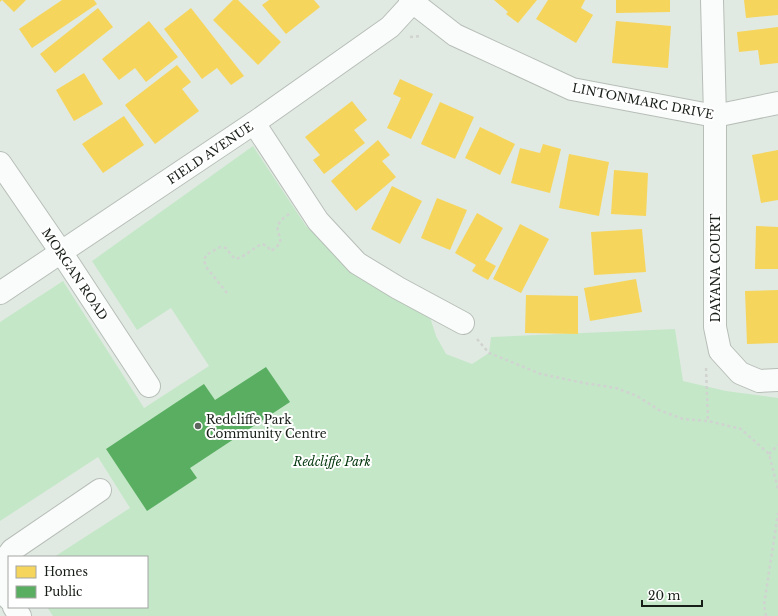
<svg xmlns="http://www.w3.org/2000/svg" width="778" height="616" font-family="'Libre Baskerville',serif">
	<rect width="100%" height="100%" fill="#e1eae2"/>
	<!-- green -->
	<path fill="#c4e7c8" d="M 253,146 L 306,226 L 367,281 L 429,314 L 436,336 L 446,354 L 472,364 L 489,353 L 491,337 L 675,329 L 683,381 L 726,391 L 778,398 L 778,616 L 53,616 L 47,607 L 147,607 L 147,557 L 54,557 L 130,508 L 98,457 L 0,521 L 0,322 L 63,281 L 144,408 L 209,366 L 171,308 L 137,330 L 92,261 Z"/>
	<!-- homes -->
	<g fill="#f6d55c">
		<path d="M 0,0 L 26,0 L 14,12 L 2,0 L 0,2 Z"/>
		<path d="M 62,0 L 94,0 L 97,4 L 32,48 L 19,29 Z"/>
		<path d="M 233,0 L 238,0 L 281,42 L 258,65 L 213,20 Z"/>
		<path d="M 269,0 L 314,0 L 320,7 L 286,34 L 262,5 Z"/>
		<path d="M 494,0 L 537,0 L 518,23 L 506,14 L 508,12 Z"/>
		<path d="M 548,0 L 585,0 L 581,8 L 593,15 L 576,43 L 536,19 Z"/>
		<path d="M 616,0 L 670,0 L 670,12 L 616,13 Z"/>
		<path d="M 744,0 L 778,0 L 778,15 L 746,18 Z"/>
		<path d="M 98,8 L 113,27 L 55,73 L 40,54 Z"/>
		<path d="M 191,8 L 244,76 L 231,85 L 217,68 L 202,79 L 164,29 Z"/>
		<path d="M 149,21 L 178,57 L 146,82 L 135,68 L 119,80 L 102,59 Z"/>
		<path d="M 616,21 L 671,26 L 668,68 L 612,63 Z"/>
		<path d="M 778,27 L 778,63 L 760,65 L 758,50 L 739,52 L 737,32 Z"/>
		<path d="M 177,65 L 191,82 L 182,89 L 199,111 L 155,144 L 125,105 Z"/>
		<path d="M 84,73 L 103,104 L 74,121 L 56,90 Z"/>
		<path d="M 400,79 L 433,94 L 411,139 L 387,128 L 401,98 L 393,94 Z"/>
		<path d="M 352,101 L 367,120 L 354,130 L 365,143 L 324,174 L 313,160 L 320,155 L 305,137 Z"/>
		<path d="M 440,102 L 474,117 L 455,159 L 421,144 Z"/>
		<path d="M 124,116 L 144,145 L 103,173 L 82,144 Z"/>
		<path d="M 480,127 L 515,144 L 500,175 L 465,158 Z"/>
		<path d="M 378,140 L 390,155 L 382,161 L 396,177 L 356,211 L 331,181 Z"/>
		<path d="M 543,144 L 561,149 L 550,193 L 511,183 L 520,148 L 540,153 Z"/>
		<path d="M 778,150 L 778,200 L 761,203 L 752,155 Z"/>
		<path d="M 569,154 L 609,162 L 599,216 L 559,208 Z"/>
		<path d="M 614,170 L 648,173 L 646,216 L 611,214 Z"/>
		<path d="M 392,186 L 422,201 L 400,244 L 371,229 Z"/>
		<path d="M 437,198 L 467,210 L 450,250 L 421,238 Z"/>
		<path d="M 477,213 L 503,228 L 485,260 L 496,266 L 488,280 L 472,271 L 476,265 L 455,253 Z"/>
		<path d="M 520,224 L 549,239 L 521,293 L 493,279 Z"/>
		<path d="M 756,226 L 778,227 L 778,269 L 755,269 Z"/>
		<path d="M 642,229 L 646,272 L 594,275 L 591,232 Z"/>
		<path d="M 636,279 L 642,312 L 590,321 L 584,288 Z"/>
		<path d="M 778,290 L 778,343 L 747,344 L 745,291 Z"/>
		<path d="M 526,295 L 578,296 L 578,334 L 525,333 Z"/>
	</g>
	<!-- public -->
	<path fill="#5aae61" d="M 266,367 L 290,402 L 190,468 L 197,478 L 147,511 L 106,449 L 204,384 L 215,400 Z"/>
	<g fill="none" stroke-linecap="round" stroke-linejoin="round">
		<!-- minor casing -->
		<g stroke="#b7beb8" stroke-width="24">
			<g id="minor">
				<path d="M 410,0 L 455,35 L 572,89 L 715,116 L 778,103"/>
				<path d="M 712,0 L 715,116 L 715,327 L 720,351 L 740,373 L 759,381 L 778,380"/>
				<path d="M 254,123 L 318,221 L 357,263 L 398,288 L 463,323"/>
				<path d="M 0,163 L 61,252 L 149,386"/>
				<path d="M 0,293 L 254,123 L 390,27 L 412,3"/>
				<path d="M 9,599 L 1,587 L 0,566 L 12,550 L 100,490"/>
				<path d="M 14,607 L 20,616"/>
			</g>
		</g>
		<!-- path -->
		<g stroke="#d1d3d1" stroke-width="2.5" stroke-dasharray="3 3" stroke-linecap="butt">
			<path d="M 410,37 L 421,36"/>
			<path d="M 227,293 L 207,268 L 204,261 L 206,255 L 220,247 L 226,248 L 233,257 L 236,259 C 246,256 253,248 262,244 L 267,246 L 271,251 C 274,249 277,247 279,244 C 283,239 276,232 278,226 C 279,221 285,217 289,214"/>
			<path d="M 477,339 L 489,353 L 541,374 L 584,383 L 616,388 L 637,396 L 659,410 L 683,419 L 708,421 L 741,429 L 769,454 L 778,489"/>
			<path d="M 706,368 L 708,421"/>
			<path d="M 769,454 L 778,445"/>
			<path d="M 766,616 L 764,605 L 778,513"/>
		</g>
		<!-- minor -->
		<use href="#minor" stroke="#fafcfb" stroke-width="22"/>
	</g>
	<!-- markers -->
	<circle fill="#5e655f" stroke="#fff" stroke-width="1.5" cx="198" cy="426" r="4"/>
	<g text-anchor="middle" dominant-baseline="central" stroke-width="4" stroke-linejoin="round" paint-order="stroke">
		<!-- street labels -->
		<g font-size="12" fill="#181e18" stroke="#fff">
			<text transform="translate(643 101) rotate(11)">LINTONMARC DRIVE</text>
			<text transform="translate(210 153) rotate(-34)">FIELD AVENUE</text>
			<text transform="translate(715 268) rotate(-90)">DAYANA COURT</text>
			<text transform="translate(75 274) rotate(56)">MORGAN ROAD</text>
		</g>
		<!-- poi labels -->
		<g font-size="12" fill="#181e18" stroke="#fff" text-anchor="start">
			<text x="206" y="419">Redcliffe Park<tspan x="206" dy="14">Community Centre</tspan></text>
		</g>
		<!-- park labels -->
		<g font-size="12" font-style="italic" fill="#00350b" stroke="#fff">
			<text x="332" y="461">Redcliffe Park</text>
		</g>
	</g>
	<!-- legend -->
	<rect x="8" y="556" width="140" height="52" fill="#ffffff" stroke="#a3a5a3"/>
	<rect x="16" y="566" width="20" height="12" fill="#f6d55c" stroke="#a3a5a3"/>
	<text x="44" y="576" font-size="12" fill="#181e18">Homes</text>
	<rect x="16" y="586" width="20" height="12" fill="#5aae61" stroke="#a3a5a3"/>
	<text x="44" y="596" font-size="12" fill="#181e18">Public</text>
	<!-- scale -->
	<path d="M642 600v6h60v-6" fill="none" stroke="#181e18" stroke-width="2"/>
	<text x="648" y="600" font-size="12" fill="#181e18" stroke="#ffffff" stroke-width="3" paint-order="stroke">20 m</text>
</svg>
